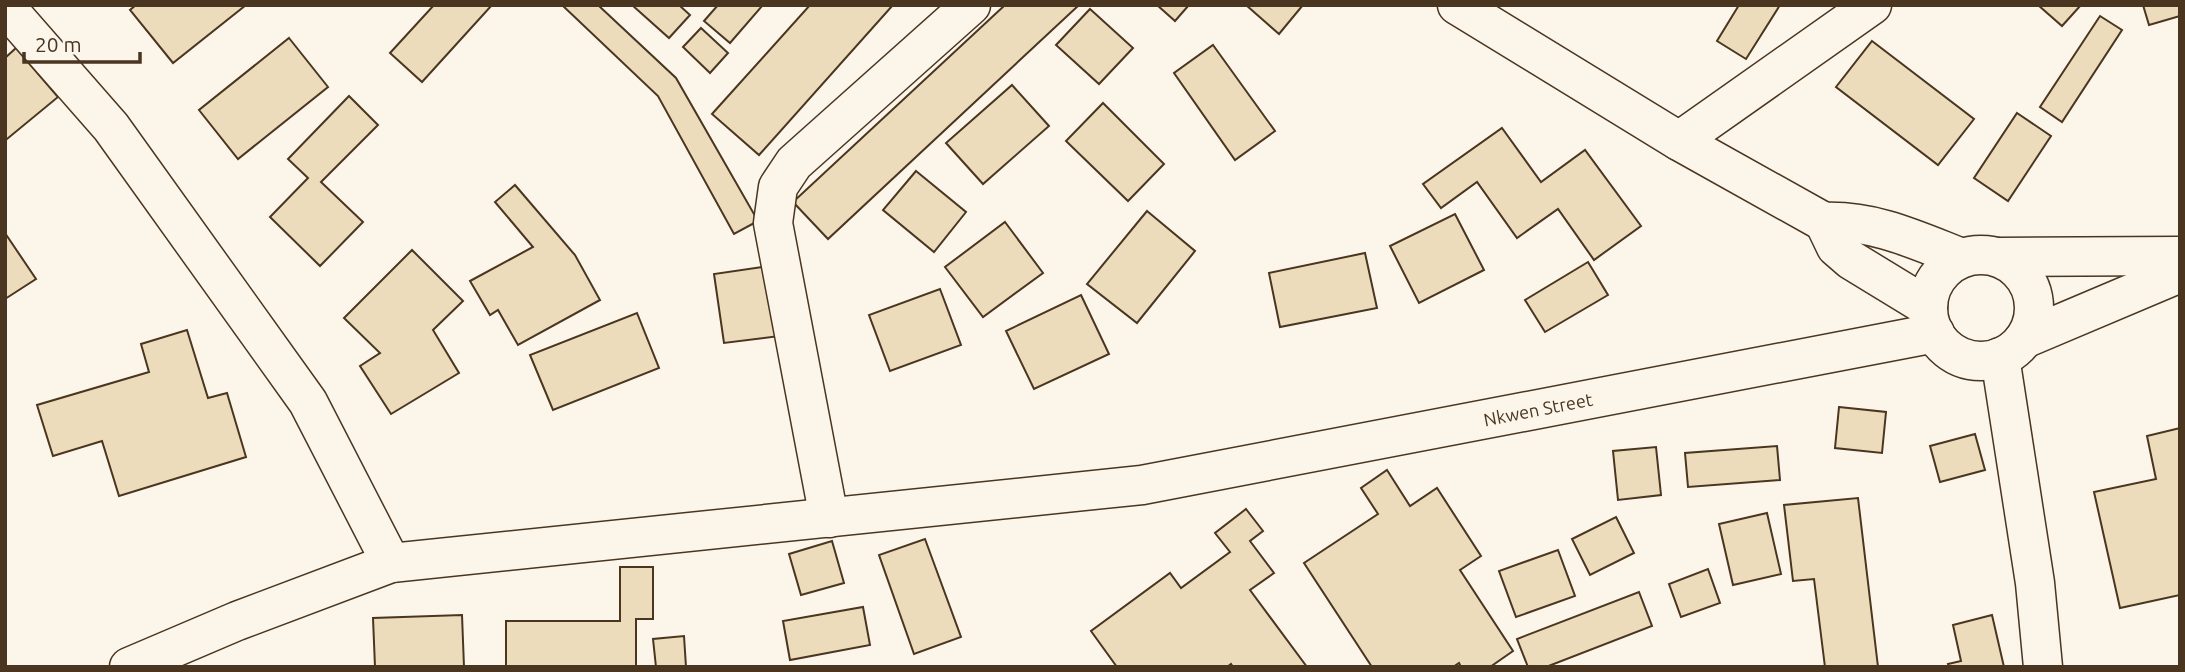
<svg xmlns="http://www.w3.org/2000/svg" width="2185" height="672" font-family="Ubuntu,sans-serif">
	<rect width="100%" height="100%" fill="#fbf6e9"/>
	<!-- building -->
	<g fill="#ecdcbc" stroke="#4a3520" stroke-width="2">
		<path d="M 136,5 L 246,5 L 173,63 L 130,10 Z"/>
		<path d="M 434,5 L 492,5 L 422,82 L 390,53 Z"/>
		<path d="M 562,5 L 598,5 L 676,78 L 758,221 L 734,234 L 658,96 Z"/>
		<path d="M 632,5 L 679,5 L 690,15 L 669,38 Z"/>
		<path d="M 718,5 L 763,5 L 730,43 L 704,21 Z"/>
		<path d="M 810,5 L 893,5 L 759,155 L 712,114 Z"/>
		<path d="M 1005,5 L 1079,5 L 828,239 L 793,202 Z"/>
		<path d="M 1157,5 L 1189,5 L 1175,21 Z"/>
		<path d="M 1246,5 L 1303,5 L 1279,34 Z"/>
		<path d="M 1739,5 L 1780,5 L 1746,59 L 1717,41 Z"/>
		<path d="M 2038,5 L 2081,5 L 2062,26 Z"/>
		<path d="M 2143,5 L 2180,5 L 2180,16 L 2149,25 Z"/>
		<path d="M 1090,9 L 1133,48 L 1099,84 L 1056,45 Z"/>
		<path d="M 2100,16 L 2122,30 L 2062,122 L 2040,107 Z"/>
		<path d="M 701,28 L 728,53 L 710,73 L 683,47 Z"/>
		<path d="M 289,38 L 328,87 L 238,159 L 199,110 Z"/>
		<path d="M 1872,41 L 1974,119 L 1938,165 L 1836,87 Z"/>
		<path d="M 1213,45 L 1275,131 L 1235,160 L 1174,73 Z"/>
		<path d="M 16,48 L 58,97 L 7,139 L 5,137 L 5,58 Z"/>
		<path d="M 1012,85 L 1049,126 L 983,184 L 946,143 Z"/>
		<path d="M 349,96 L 378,125 L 321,182 L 363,222 L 320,266 L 270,217 L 308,178 L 288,159 Z"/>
		<path d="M 1103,103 L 1164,164 L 1128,201 L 1066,141 Z"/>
		<path d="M 2017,113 L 2051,136 L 2008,201 L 1974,178 Z"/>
		<path d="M 1502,128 L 1541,182 L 1585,150 L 1641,226 L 1594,260 L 1558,209 L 1517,238 L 1477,182 L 1441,208 L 1423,184 Z"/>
		<path d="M 916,171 L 966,212 L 934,252 L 883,210 Z"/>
		<path d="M 515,185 L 575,255 L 600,300 L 518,345 L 498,310 L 490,315 L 470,281 L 533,247 L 495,202 Z"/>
		<path d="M 1147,211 L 1195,251 L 1137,323 L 1087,284 Z"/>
		<path d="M 1455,214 L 1484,270 L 1419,303 L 1390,246 Z"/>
		<path d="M 1005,222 L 1043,273 L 983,317 L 945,267 Z"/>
		<path d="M 5,233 L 36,279 L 5,299 Z"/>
		<path d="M 412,250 L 463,301 L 433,330 L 459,373 L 391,414 L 360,366 L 380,353 L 344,318 Z"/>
		<path d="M 1365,253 L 1377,308 L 1280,327 L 1269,273 Z"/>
		<path d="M 1588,262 L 1608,295 L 1545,332 L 1525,300 Z"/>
		<path d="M 770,266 L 780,336 L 724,343 L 714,274 Z"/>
		<path d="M 940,289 L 961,345 L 890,371 L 869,315 Z"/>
		<path d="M 1081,295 L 1109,354 L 1034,389 L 1006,331 Z"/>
		<path d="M 637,313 L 659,368 L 553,410 L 530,355 Z"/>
		<path d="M 187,330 L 208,398 L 227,393 L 246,457 L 119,496 L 102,441 L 53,456 L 37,405 L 149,372 L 141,344 Z"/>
		<path d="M 1839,407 L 1886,412 L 1882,453 L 1835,448 Z"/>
		<path d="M 2180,428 L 2180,595 L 2120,608 L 2094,492 L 2156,479 L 2147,436 Z"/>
		<path d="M 1975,434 L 1985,470 L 1940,482 L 1930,446 Z"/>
		<path d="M 1777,446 L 1780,480 L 1688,487 L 1685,453 Z"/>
		<path d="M 1656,447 L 1661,495 L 1618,500 L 1613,451 Z"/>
		<path d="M 1387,470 L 1410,506 L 1437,488 L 1481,556 L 1460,570 L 1513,651 L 1490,667 L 1461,667 L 1459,663 L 1453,667 L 1372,667 L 1304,563 L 1378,514 L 1361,488 Z"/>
		<path d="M 1858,498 L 1878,667 L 1825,667 L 1814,579 L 1793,581 L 1784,505 Z"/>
		<path d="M 1246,509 L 1263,531 L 1250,541 L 1274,573 L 1250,590 L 1307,667 L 1233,667 L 1231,664 L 1227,667 L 1117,667 L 1091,631 L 1170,573 L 1181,588 L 1230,552 L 1215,533 Z"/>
		<path d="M 1767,513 L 1781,574 L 1733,585 L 1719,524 Z"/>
		<path d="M 1616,517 L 1634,553 L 1590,575 L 1572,539 Z"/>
		<path d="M 925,539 L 961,637 L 914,654 L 879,555 Z"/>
		<path d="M 832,541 L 844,583 L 801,595 L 789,554 Z"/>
		<path d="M 1558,550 L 1575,596 L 1516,617 L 1499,571 Z"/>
		<path d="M 620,567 L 653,567 L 653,619 L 636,619 L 636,667 L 506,667 L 506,621 L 620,621 Z"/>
		<path d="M 1708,569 L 1720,603 L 1681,617 L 1669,584 Z"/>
		<path d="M 1639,592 L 1652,626 L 1546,667 L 1528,667 L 1517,639 Z"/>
		<path d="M 863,607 L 870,645 L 790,660 L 783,621 Z"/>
		<path d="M 462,615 L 464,667 L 375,667 L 373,618 Z"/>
		<path d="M 1992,615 L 2004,667 L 1949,667 L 1948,664 L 1961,661 L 1953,625 Z"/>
		<path d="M 684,636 L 686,667 L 656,667 L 653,639 Z"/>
	</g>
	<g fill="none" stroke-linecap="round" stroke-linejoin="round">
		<!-- minor casing -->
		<g stroke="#4a3520" stroke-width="41">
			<g id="minor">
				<path d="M 5,6 L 111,127 L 308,402 L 391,563"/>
				<path d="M 1679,141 L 1872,5"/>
				<path d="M 829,518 L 773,223 L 778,187 L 794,163 L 971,5"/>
			</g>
		</g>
		<!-- major casing -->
		<g stroke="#4a3520" stroke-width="41">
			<g id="major">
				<path d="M 2000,357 L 2035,583 L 2043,667"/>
				<path d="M 129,667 L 237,621 L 391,563 L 1142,485 L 1935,333"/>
			</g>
		</g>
		<!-- highway casing -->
		<g stroke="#4a3520" stroke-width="41">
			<g id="highway">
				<path d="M 1457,5 L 1679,141 L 1824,222 C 1874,220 1916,240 1962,258"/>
				<path d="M 1824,222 L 1836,247 L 1851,260 L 1928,307"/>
				<circle cx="1981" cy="308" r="53"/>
				<path d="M 1998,257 L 2180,256"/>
				<path d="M 2024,339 L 2180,273"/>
			</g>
		</g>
		<!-- minor -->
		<use href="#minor" stroke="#fbf6e9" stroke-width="38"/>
		<!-- major -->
		<use href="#major" stroke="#fbf6e9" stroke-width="38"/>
		<!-- highway -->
		<use href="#highway" stroke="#fbf6e9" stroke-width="38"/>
	</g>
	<g text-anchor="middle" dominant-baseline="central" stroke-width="5" stroke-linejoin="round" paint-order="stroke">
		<!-- street labels -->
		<g font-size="18" fill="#4a3520" stroke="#fbf6e9">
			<text transform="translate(1538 409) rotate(-11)">Nkwen Street</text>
		</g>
	</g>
	<!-- border -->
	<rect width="2185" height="672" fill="none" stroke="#4a3520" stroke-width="14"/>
	<!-- scale -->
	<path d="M24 52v10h116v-10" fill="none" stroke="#4a3520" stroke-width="3.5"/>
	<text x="35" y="52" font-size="21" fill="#4a3520" stroke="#fbf6e9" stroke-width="5" paint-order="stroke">20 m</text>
</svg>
